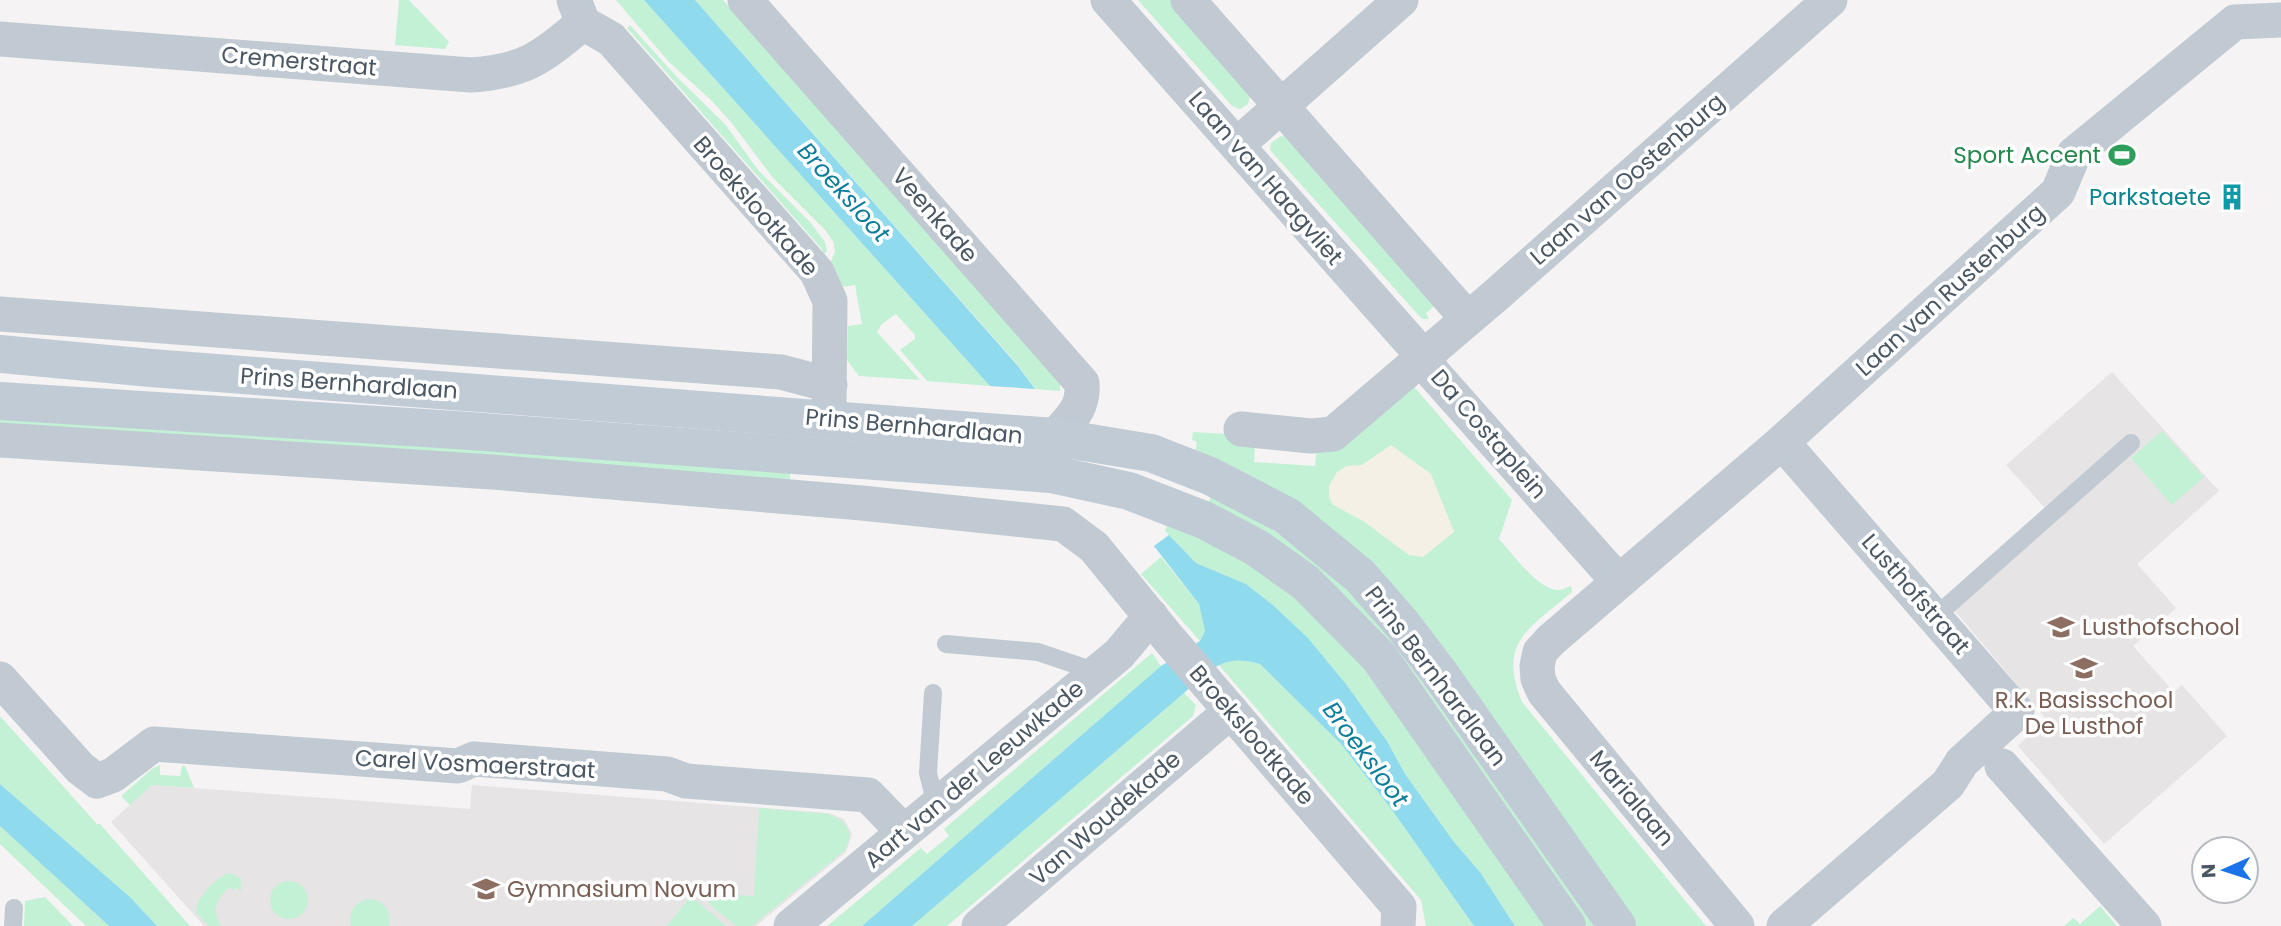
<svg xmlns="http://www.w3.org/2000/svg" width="2281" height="926" font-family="Poppins,sans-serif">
	<rect width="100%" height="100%" fill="#f5f3f3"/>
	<!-- education -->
	<g fill="#e6e4e5">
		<path d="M 2112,372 L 2219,491 L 2137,564 L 2176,608 L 2133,646 L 2174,692 L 2182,685 L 2227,736 L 2104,844 L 2018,746 L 2046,719 L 1951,606 L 2045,508 L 2006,465 Z"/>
		<path d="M 152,785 L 470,809 L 472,785 L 828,813 L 844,819 L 852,834 L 846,852 L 756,926 L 204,926 L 111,822 Z"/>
	</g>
	<!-- green -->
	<g fill="#c3f1d5">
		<path d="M 399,0 L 409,0 L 449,42 L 445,49 L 395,45 Z"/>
		<path d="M 616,0 L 644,0 L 990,386 L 927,381 L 900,350 L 915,339 L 915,335 L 896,314 L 882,324 L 877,332 L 920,380 L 859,376 L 847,360 L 848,326 L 862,324 L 855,285 L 843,287 L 831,261 L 835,252 L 834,243 L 826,231 L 773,178 L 731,122 L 711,100 L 669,62 Z"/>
		<path d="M 695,0 L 723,0 L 1060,381 L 1060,391 L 1035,389 L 1018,365 Z"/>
		<path d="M 1138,0 L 1176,0 L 1250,97 L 1248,104 L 1240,109 L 1232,106 Z"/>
		<path d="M 630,25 L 676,76 L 725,124 L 758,170 L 810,222 L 825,242 L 827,251 L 824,254 L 821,248 L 627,28 Z"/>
		<path d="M 1281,136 L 1287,137 L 1437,304 L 1426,313 L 1429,319 L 1422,319 L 1270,150 L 1271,143 Z"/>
		<path d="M 1409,381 L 1512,500 L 1499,539 C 1512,553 1540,593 1560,590 C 1562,590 1570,586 1571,586 L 1572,592 C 1530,628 1497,641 1522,702 L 1706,926 L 1633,926 L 1423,623 L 1195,453 L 1197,442 L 1192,440 L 1193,432 L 1228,434 L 1255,443 L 1254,462 L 1315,466 L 1317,447 Z"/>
		<path d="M 0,416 L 790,469 L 790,485 L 0,425 Z"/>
		<path d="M 2162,431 L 2204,477 L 2172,505 L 2131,458 Z"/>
		<path d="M 1211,496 L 1270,528 L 1323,565 L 1379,622 L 1597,926 L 1587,926 L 1404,662 L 1208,504 Z"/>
		<path d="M 1168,523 L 1216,544 L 1287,590 L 1359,658 L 1549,926 L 1515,926 L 1480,872 L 1454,842 L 1405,774 L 1387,741 L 1346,684 L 1308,638 L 1273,605 L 1246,584 L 1196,563 L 1165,531 Z"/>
		<path d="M 1161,557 L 1199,604 L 1205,631 L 1200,641 L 1141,574 Z"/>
		<path d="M 1152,653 L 1161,666 L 862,926 L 827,926 L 921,848 L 927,854 L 949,836 L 944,829 Z"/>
		<path d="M 1229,659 L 1245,660 L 1260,664 L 1341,744 L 1392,810 L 1474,926 L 1426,926 L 1421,900 L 1219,665 Z"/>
		<path d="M 1184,693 L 1196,705 L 1193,716 L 947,926 L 912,926 Z"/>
		<path d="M 0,716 L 97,824 L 100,824 L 190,926 L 157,926 L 130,897 L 0,784 Z"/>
		<path d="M 160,765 L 160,775 L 180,776 L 182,766 L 185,766 L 194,788 L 152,785 L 130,805 L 121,796 L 152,769 Z"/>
		<path d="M 759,808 L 829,814 C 847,821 856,833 844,851 L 752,926 L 736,926 L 708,903 L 715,894 L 754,896 Z"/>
		<path d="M 0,826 L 109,926 L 86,926 L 0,844 Z"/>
		<path d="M 229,873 L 241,878 L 241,892 L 236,887 L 233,890 L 230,887 C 217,899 211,908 221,926 L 209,926 L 196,912 C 197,897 215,878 229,873 Z"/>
		<circle cx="289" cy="900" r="19"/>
		<path d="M 691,896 L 726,926 L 667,926 Z"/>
		<path d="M 45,897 L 73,926 L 24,926 L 25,901 Z"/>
		<path d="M 368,899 C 384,899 392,911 389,926 L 351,926 C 348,912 354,903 368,899 Z"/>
		<path d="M 2100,906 L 2117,926 L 2064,926 L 2073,918 L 2080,924 Z"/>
	</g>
	<!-- sand -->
	<path fill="#f5f0e5" d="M 1391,445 L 1431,474 L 1454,532 L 1423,557 L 1409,555 L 1363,521 L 1333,505 L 1329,497 L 1329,486 L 1337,472 L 1347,466 L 1362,465 Z"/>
	<!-- water -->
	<g fill="#90daee">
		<path d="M 644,0 L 695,0 L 1018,366 L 1035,389 L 990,386 Z"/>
		<path d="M 1169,535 L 1196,563 L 1246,584 L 1273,605 L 1308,638 L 1346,684 L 1387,741 L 1405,774 L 1454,842 L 1480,872 L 1515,926 L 1474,926 L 1392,810 L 1341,744 L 1260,664 C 1221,653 1212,670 1184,693 L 912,926 L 862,926 L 1161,666 L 1200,641 L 1205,631 L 1199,604 L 1154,546 Z"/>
		<path d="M 0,784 L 130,897 L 157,926 L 109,926 L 0,826 Z"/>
	</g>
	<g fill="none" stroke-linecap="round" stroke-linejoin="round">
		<!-- lane -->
		<g stroke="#c1cad2" stroke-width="18">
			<path d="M 1936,616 L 2131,443"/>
			<path d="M 946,644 L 1038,652 L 1097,672"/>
			<path d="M 933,693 L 928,773 L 936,805"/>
			<path d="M 13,926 L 14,908"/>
		</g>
		<!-- street -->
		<g stroke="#c1cad2" stroke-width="35">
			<path d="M 574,0 L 583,23 L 611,39 L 817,272 L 830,301 L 829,409"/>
			<path d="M 745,0 L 1082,383 C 1084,409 1070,419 1054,437"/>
			<path d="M 1108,0 L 1423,356 L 1434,374 L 1618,581"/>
			<path d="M 1188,0 L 1467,318"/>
			<path d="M 0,39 L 471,75 C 527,71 542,57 583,23"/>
			<path d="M 1237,145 L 1401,0"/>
			<path d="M 0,314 L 781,372 L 830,385"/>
			<path d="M 1241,429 L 1311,436 L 1333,434 L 1495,296 L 1830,0"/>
			<path d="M 0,440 L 492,472 L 862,503 L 1063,524 L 1094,547 L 1169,639 L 1399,907 L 1398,926"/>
			<path d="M 1782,442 L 2017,712 L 1962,762 L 1948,784 L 1784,926"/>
			<path d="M 0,679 L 80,768 L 97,781 L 113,775 L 154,744 L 458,766 L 474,759 L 667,774 L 686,781 L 868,795 L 904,832"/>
			<path d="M 2002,766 L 2144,926"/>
			<path d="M 791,926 L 1119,654 L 1151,616"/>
			<path d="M 979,926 L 1231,711"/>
			<path d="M 1737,926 L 1544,692 L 1538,679 L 1537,666 L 1540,652 L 1551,640 L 1782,442 L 2058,192 L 2074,154 L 2235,22 L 2281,20"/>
		</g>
		<!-- secondary -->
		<g stroke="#c1cbd6" stroke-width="38">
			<path d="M 0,354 L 151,368 L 1054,437 L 1151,453 L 1210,476 L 1287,516 L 1360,576 L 1402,624 L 1440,674 L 1617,926"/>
			<path d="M 0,401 L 456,430 L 1051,474 L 1129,491 L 1204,520 L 1257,548 L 1306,583 L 1379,657 L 1567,926"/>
		</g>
	</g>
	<!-- icons -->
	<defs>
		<g id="stadium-bare" transform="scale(2.1)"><path d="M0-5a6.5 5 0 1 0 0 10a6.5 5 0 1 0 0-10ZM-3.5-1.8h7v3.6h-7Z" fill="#2e9e5b" stroke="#fff" stroke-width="2.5" paint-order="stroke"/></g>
		<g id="building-bare" transform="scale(2.1)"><path d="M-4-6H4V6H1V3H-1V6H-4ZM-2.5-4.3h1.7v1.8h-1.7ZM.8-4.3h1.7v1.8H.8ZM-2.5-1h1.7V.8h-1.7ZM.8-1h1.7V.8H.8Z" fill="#0f9aa8" stroke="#fff" stroke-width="2.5" paint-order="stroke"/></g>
		<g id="school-bare" transform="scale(2.1)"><path d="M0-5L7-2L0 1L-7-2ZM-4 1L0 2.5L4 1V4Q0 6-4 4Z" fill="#8d6e63" stroke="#fff" stroke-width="2.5" paint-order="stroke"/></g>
	</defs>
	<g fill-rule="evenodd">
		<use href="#stadium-bare" x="2122" y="155"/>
		<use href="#building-bare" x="2232" y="197"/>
		<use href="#school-bare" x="2061" y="627"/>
		<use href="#school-bare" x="2084" y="668"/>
		<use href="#school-bare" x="486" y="889"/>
	</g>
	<g text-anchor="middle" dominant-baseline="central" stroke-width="7" stroke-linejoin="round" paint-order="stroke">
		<!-- street labels -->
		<g font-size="23" fill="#4a5661" stroke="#fff">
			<text transform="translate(299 61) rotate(5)">Cremerstraat</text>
			<text transform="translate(1266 178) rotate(49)">Laan van Haagvliet</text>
			<text transform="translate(1627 179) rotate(-41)">Laan van Oostenburg</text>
			<text transform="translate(756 206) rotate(49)">Broekslootkade</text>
			<text transform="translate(935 215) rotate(49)">Veenkade</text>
			<text transform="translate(1950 290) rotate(-42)">Laan van Rustenburg</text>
			<text transform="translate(349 383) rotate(4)">Prins Bernhardlaan</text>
			<text transform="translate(914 426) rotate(5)">Prins Bernhardlaan</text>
			<text transform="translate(1489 434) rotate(49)">Da Costaplein</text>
			<text transform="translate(1916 594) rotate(49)">Lusthofstraat</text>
			<text transform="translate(1436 676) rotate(53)">Prins Bernhardlaan</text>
			<text transform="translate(1252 735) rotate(49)">Broekslootkade</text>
			<text transform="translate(475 764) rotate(3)">Carel Vosmaerstraat</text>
			<text transform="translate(974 774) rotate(-40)">Aart van der Leeuwkade</text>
			<text transform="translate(1632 798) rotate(50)">Marialaan</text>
			<text transform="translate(1105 818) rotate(-41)">Van Woudekade</text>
		</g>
		<!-- leisure labels -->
		<g font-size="23" fill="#27864d" stroke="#fff" text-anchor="end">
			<text x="2101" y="155">Sport Accent</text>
		</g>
		<!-- culture labels -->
		<g font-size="23" fill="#0d838f" stroke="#fff" text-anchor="end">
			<text x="2211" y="197">Parkstaete</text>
		</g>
		<!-- education labels -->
		<g font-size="23" fill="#785e54" stroke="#fff" text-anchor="start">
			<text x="2082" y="627">Lusthofschool</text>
			<text x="2084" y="700" text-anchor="middle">R.K. Basisschool<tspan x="2084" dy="26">De Lusthof</tspan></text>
			<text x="507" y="889">Gymnasium Novum</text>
		</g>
		<!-- water labels -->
		<g font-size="24" font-style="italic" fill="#0c7c9b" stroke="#fff">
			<text transform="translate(844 192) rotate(48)">Broeksloot</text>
			<text transform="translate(1366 754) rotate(53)">Broeksloot</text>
		</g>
	</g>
	<!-- north arrow -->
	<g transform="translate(2225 870) rotate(267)"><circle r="33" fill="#ffffff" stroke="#b7bbc0" stroke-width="2"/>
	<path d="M0-5L12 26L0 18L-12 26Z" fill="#1a73e8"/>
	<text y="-10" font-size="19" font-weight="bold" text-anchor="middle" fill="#4a5661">N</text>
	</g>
</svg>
